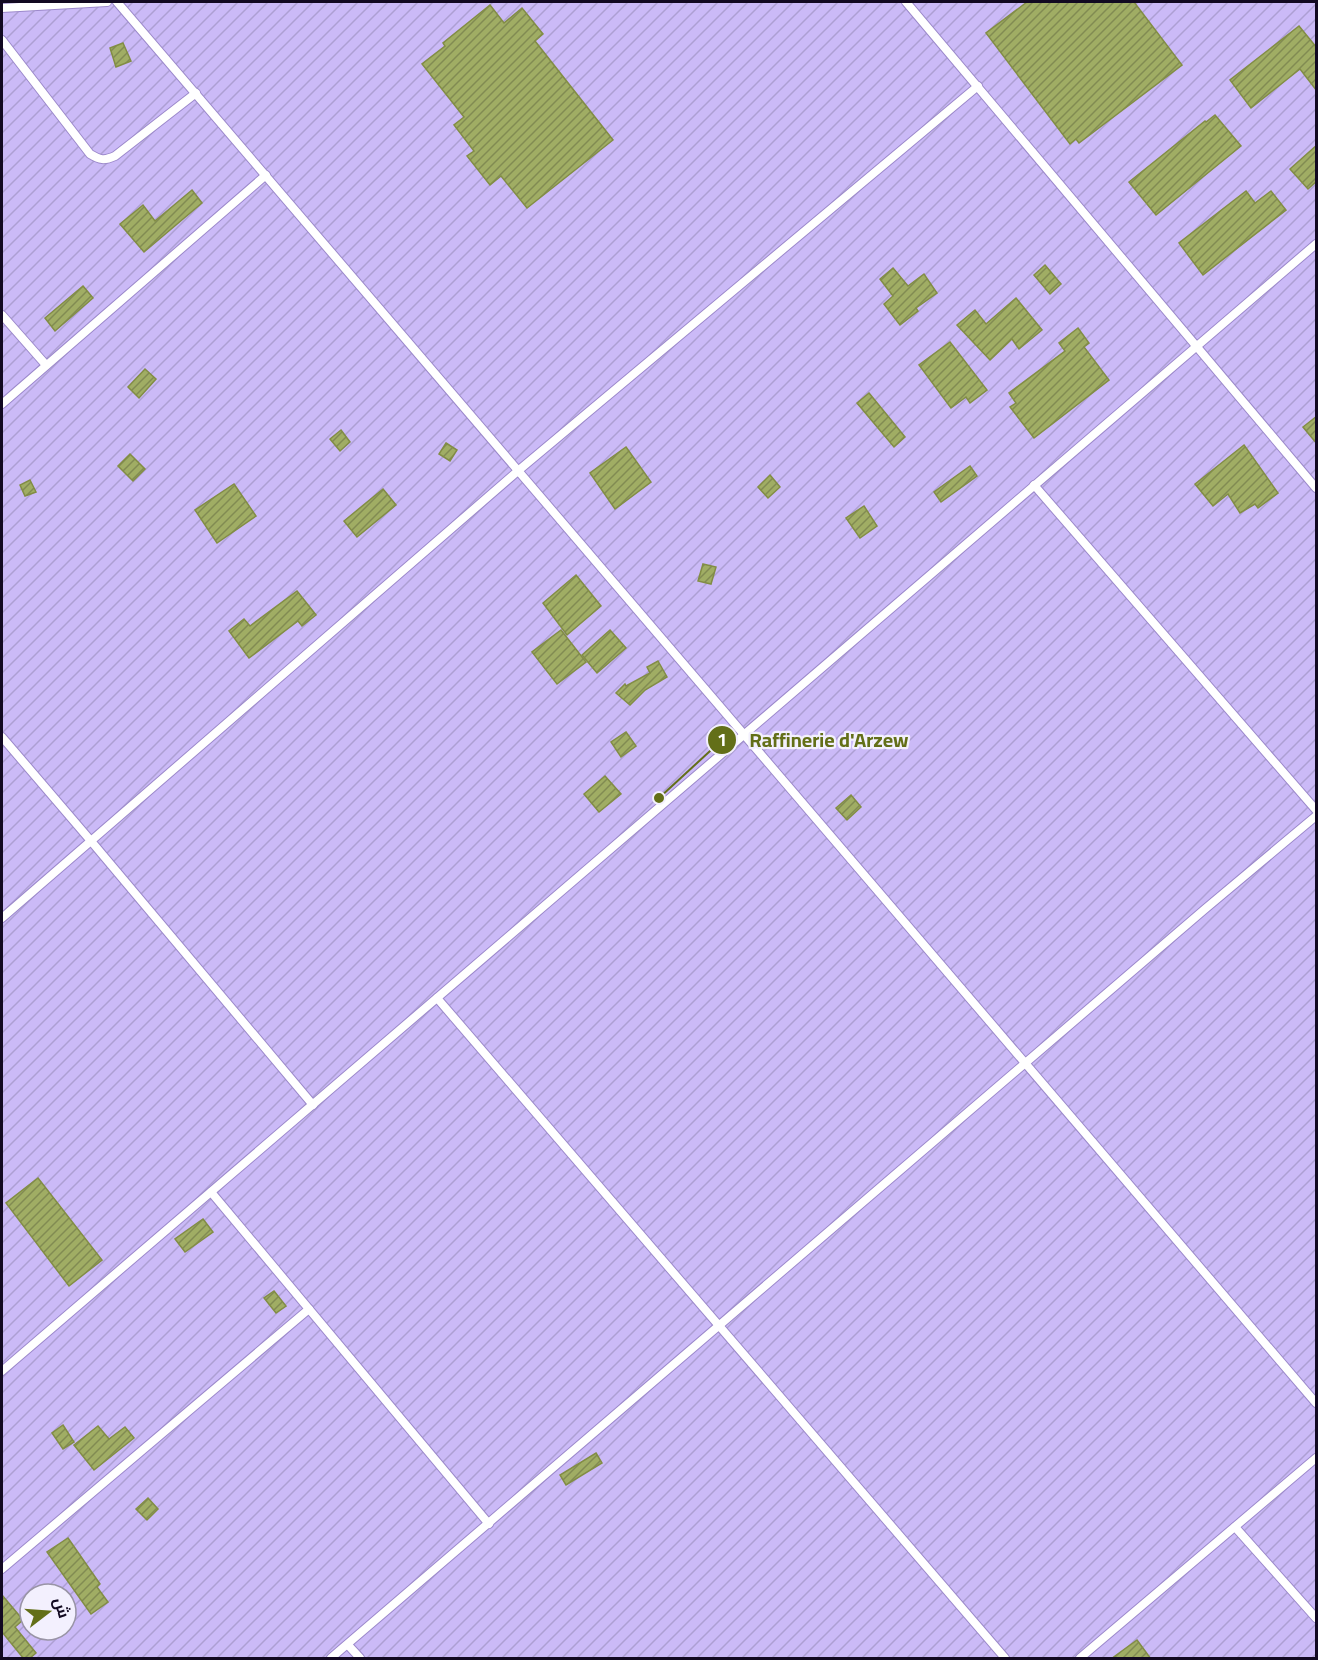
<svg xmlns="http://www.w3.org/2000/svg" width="1318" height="1660" font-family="Georgia,Cairo,serif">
	<defs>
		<pattern id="industrial-furrows" width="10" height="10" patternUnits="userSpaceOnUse" patternTransform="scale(1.5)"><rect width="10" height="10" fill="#cbbaf7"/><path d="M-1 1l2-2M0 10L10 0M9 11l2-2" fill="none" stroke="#ad9fd3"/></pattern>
		<pattern id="building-hatch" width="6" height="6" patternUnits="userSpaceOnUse" patternTransform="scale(1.5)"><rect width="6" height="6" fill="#a0ad64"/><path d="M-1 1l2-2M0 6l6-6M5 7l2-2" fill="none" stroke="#818b52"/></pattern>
	</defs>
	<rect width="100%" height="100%" fill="#d5caf4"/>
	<!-- industrial -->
	<path fill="url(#industrial-furrows)" fill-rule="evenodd" d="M 2,2 L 1316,2 L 1316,1658 L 2,1658 ZM 30,1594 L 66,1594 L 66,1630 L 30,1630 Z"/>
	<!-- building -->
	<g fill="url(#building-hatch)" stroke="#828d45" stroke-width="1.5">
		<path d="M 1027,2 L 1134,2 L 1182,65 L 1079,143 L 1076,139 L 1070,144 L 986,33 Z"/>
		<path d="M 490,5 L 504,23 L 522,8 L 543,34 L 535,41 L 613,140 L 527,208 L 501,176 L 490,185 L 467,156 L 474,151 L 454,125 L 464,117 L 422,64 L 445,46 L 443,43 Z"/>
		<path d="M 1299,26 L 1317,48 L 1317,91 L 1300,69 L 1251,108 L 1230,80 Z"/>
		<path d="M 123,43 L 131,61 L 116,67 L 110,48 Z"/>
		<path d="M 1215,115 L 1241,146 L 1156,215 L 1129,182 L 1205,121 L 1206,122 Z"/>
		<path d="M 1317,145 L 1317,181 L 1308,189 L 1290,169 Z"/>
		<path d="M 192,190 L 202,203 L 144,252 L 120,224 L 143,205 L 155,221 Z"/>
		<path d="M 1246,191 L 1255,203 L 1271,191 L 1286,210 L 1203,275 L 1179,243 Z"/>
		<path d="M 1045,265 L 1061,284 L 1050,294 L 1034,275 Z"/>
		<path d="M 893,268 L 908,286 L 924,274 L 937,293 L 916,308 L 918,311 L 900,325 L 884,304 L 893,296 L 880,279 Z"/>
		<path d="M 83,286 L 93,298 L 55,331 L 45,318 Z"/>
		<path d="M 1016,298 L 1042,330 L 1019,349 L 1012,339 L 990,360 L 957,325 L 975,310 L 986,324 Z"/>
		<path d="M 1078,328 L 1089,343 L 1084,347 L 1109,380 L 1034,438 L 1010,407 L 1016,403 L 1009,393 L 1065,351 L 1059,343 Z"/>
		<path d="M 950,342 L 987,390 L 970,403 L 966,397 L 951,408 L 919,365 Z"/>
		<path d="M 145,369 L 156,379 L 139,398 L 128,387 Z"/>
		<path d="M 869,393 L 905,437 L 894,447 L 857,403 Z"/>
		<path d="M 1317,416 L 1317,444 L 1303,427 Z"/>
		<path d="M 341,430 L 350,442 L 340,451 L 330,439 Z"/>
		<path d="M 446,443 L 457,450 L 450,461 L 439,454 Z"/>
		<path d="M 1244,445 L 1278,493 L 1258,508 L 1255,504 L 1240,513 L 1228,494 L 1213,506 L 1195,484 Z"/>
		<path d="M 626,447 L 651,482 L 615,509 L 590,473 Z"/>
		<path d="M 130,454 L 145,469 L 133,481 L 118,466 Z"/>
		<path d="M 970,466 L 977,476 L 941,502 L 934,492 Z"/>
		<path d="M 770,475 L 780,487 L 768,498 L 758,487 Z"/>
		<path d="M 30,480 L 36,492 L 25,496 L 20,485 Z"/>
		<path d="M 234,484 L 256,516 L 217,543 L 195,510 Z"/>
		<path d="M 383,489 L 396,505 L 357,537 L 344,521 Z"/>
		<path d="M 864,506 L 877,526 L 860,538 L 846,518 Z"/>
		<path d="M 703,564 L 716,567 L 711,584 L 698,581 Z"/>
		<path d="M 576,575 L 601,606 L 567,635 L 543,603 Z"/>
		<path d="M 297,591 L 316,615 L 302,626 L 298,621 L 249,658 L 229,631 L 244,619 L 250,626 Z"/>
		<path d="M 561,630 L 586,662 L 557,684 L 532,652 Z"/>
		<path d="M 610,630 L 626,648 L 597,673 L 582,655 Z"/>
		<path d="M 658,661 L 667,677 L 645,690 L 630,705 L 616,693 L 625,684 L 626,686 L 650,673 L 647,667 Z"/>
		<path d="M 626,732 L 636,746 L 621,757 L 611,742 Z"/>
		<path d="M 605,776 L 621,794 L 599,812 L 584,794 Z"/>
		<path d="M 851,795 L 861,807 L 847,820 L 836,808 Z"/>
		<path d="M 38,1178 L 102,1260 L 69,1286 L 6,1203 Z"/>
		<path d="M 203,1219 L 213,1232 L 185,1252 L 175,1239 Z"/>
		<path d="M 274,1291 L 286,1306 L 276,1313 L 264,1298 Z"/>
		<path d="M 63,1425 L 74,1442 L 63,1449 L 52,1433 Z"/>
		<path d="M 98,1426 L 109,1439 L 125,1427 L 134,1438 L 94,1470 L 74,1445 Z"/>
		<path d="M 596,1453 L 602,1463 L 566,1485 L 560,1475 Z"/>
		<path d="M 148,1498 L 158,1509 L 147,1520 L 136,1509 Z"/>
		<path d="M 68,1538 L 100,1584 L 97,1587 L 108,1602 L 91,1614 L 47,1552 Z"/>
		<path d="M 2,1595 L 23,1620 L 15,1627 L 36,1653 L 29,1659 L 24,1659 L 2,1632 Z"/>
		<path d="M 1137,1640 L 1151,1659 L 1111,1659 Z"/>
	</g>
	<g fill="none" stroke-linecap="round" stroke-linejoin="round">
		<!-- service casing -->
		<g stroke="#9c89cb" stroke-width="10">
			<g id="service">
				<path d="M 117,2 L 1316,1403"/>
				<path d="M 906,2 L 1316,488"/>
				<path d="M 2,8 L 107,2"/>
				<path d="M 2,40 L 90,154 C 100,160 104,161 115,156 L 196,93"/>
				<path d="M 2,315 L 46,365"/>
				<path d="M 2,404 L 266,175"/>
				<path d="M 1034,485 L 1316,810"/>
				<path d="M 2,737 L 91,841 L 313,1105"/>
				<path d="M 2,918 L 519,470 L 978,86"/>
				<path d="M 437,998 L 1005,1658"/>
				<path d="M 211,1192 L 489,1524"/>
				<path d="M 2,1371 L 1316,244"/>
				<path d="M 1235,1527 L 1316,1618"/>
				<path d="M 2,1569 L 309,1309"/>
				<path d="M 348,1645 L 360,1658"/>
				<path d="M 331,1658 L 1205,909 L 1316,816"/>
				<path d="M 1080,1658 L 1316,1458"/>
			</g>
		</g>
		<!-- service -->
		<use href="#service" stroke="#fff" stroke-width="8"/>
	</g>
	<!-- callouts -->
	<path fill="none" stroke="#636f18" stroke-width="2" d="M659 798L722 740"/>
	<g fill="#636f18" stroke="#f3f0fe" stroke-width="2">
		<circle cx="659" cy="798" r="6"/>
		<circle cx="722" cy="740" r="15"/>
	</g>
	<g font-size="18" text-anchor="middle" font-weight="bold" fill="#fff">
		<text x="722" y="746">1</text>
	</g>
	<g font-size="20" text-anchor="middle" font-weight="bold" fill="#636f18" stroke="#f3f0fe" stroke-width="4.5" stroke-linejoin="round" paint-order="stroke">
		<text x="829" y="747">Raffinerie d'Arzew</text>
	</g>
	<!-- border -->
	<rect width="1318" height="1660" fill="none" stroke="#120921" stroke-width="6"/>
	<!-- north arrow -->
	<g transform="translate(48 1612) rotate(73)"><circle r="28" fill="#f3f0fe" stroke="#9994a6" stroke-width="1.5"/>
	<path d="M0-4.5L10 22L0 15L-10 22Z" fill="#636f18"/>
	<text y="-9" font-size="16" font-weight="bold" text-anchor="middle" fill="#120921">ش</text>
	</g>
</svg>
